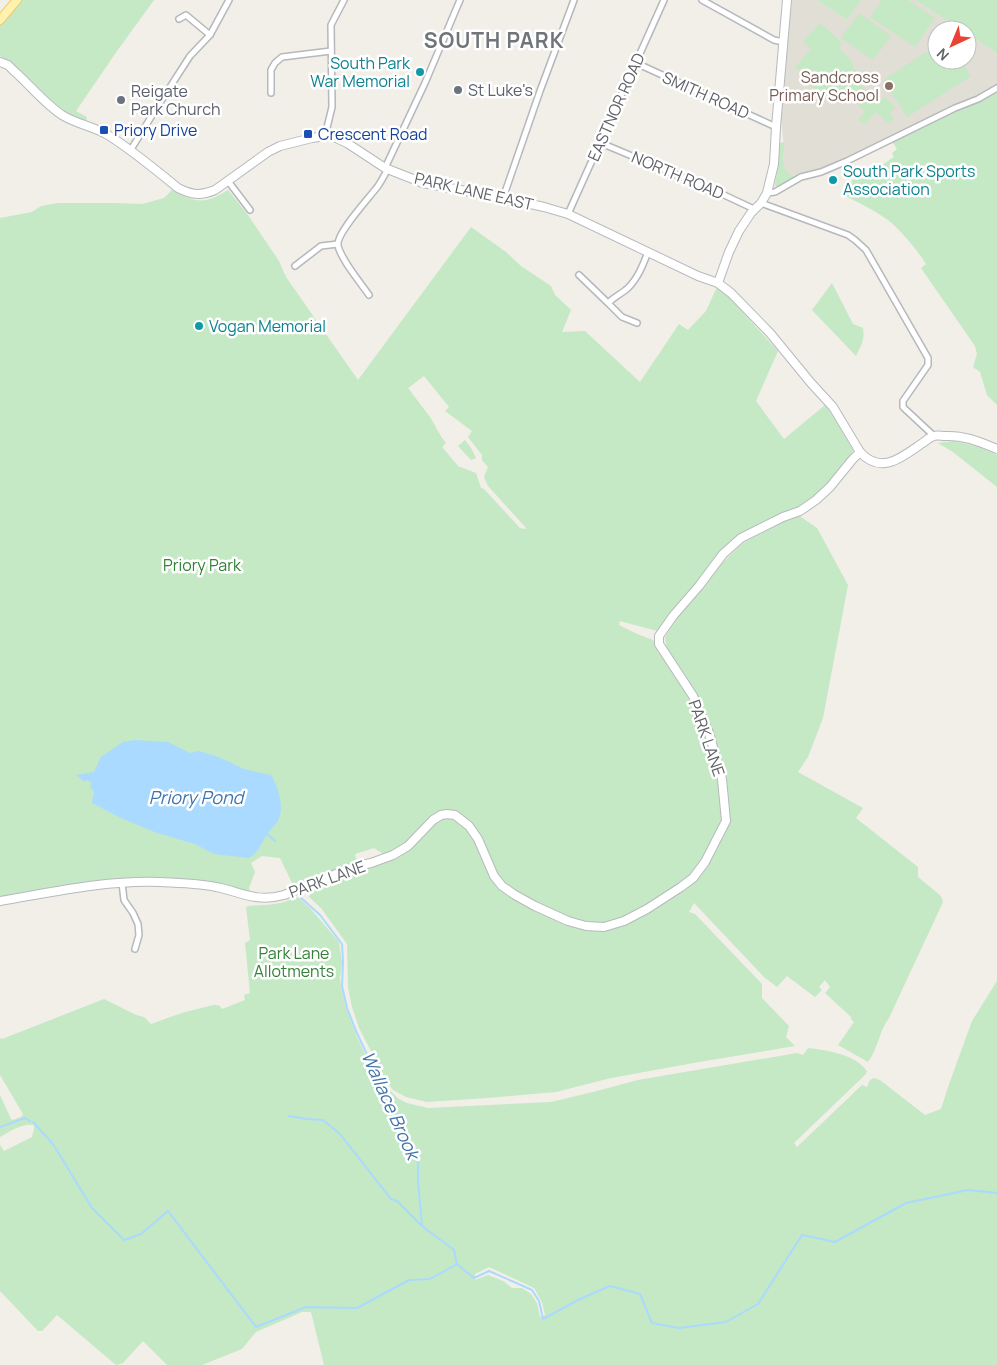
<svg xmlns="http://www.w3.org/2000/svg" width="997" height="1365" font-family="Manrope,sans-serif">
	<rect width="100%" height="100%" fill="#f1efe8"/>
	<!-- education -->
	<path fill="#e1ded6" d="M 792,0 L 817,0 L 847,20 L 861,0 L 915,0 L 962,30 L 937,30 L 937,60 L 967,60 L 967,33 L 997,53 L 997,84 L 976,96 L 951,106 L 922,122 L 894,134 L 842,160 L 814,171 L 796,176 L 791,175 L 787,173 L 784,168 L 784,146 L 781,119 L 787,49 Z"/>
	<!-- green -->
	<g fill="#c5e8c5" fill-rule="evenodd">
		<path d="M 20,0 L 154,0 L 117,51 L 76,111 L 87,117 L 86,122 L 60,109 L 9,61 L 0,56 L 0,23 Z"/>
		<path d="M 817,0 L 861,0 L 847,20 Z"/>
		<path d="M 882,0 L 908,0 L 935,18 L 915,47 L 870,17 Z"/>
		<path d="M 915,0 L 997,0 L 997,53 L 967,33 L 967,30 L 962,30 Z"/>
		<path d="M 859,13 L 891,36 L 873,60 L 841,38 Z"/>
		<path d="M 820,23 L 839,40 L 841,43 L 840,49 C 845,55 854,60 853,68 L 863,77 L 858,83 L 880,102 L 881,99 L 885,97 L 894,106 L 895,108 L 890,112 L 892,114 L 892,117 L 894,119 L 889,124 L 876,112 L 865,124 L 858,120 L 865,111 L 843,92 L 833,104 L 809,84 L 809,81 L 814,81 L 815,70 L 794,69 L 798,64 L 811,49 L 803,41 Z"/>
		<path d="M 937,45 L 937,60 L 961,60 L 971,76 L 907,117 L 883,80 Z"/>
		<path d="M 997,92 L 997,405 L 987,395 L 980,372 L 973,367 L 977,354 L 975,346 L 921,268 L 926,264 C 918,251 900,229 888,220 C 874,210 859,203 844,195 L 852,180 L 862,179 L 894,157 L 892,153 L 897,149 L 892,141 L 923,128 L 962,108 L 977,103 Z"/>
		<path d="M 784,142 C 785,155 779,175 796,176 L 778,187 L 775,186 L 775,184 L 777,173 L 780,143 Z"/>
		<path d="M 172,190 C 196,203 204,205 228,190 L 248,215 L 279,261 L 286,277 L 358,380 L 471,227 L 506,252 L 521,266 L 551,286 L 555,295 L 571,310 L 562,332 L 585,331 L 640,382 L 679,324 L 688,330 L 706,311 L 717,287 L 724,292 L 778,351 L 756,401 L 784,439 L 825,405 L 827,407 L 853,450 L 849,460 L 818,493 L 800,507 L 738,535 L 718,555 L 696,584 L 668,615 L 657,631 L 620,621 L 619,625 L 637,634 L 653,640 L 658,648 L 688,691 L 721,762 L 711,728 L 694,690 L 667,652 L 665,637 L 685,606 L 706,584 L 722,563 L 742,544 L 766,530 L 798,515 L 817,528 L 848,585 L 823,718 L 808,757 L 798,772 L 863,808 L 856,818 L 918,867 L 918,877 L 941,896 L 943,902 L 889,1018 C 879,1031 878,1049 868,1062 L 838,1045 L 854,1022 L 851,1019 L 851,1017 L 825,993 L 830,987 L 825,980 L 819,987 L 822,990 L 815,997 L 787,976 L 777,987 L 764,977 L 694,903 L 689,912 L 695,914 L 762,984 L 762,998 L 789,1026 L 786,1037 L 795,1046 L 699,1062 L 611,1078 L 556,1092 L 487,1098 L 427,1102 L 406,1097 L 393,1090 L 386,1080 L 359,1028 L 352,1007 L 348,987 L 347,944 L 321,908 L 309,897 L 311,892 L 347,875 L 370,868 L 391,859 L 374,848 L 355,854 L 357,863 L 313,879 L 294,887 L 280,858 L 262,856 L 251,863 L 255,872 L 249,888 L 250,893 L 167,881 L 0,899 L 0,218 L 32,212 L 41,206 L 58,203 L 116,203 L 142,204 L 164,198 ZM 424,376 L 449,407 L 445,411 L 472,431 L 468,437 L 482,455 L 482,460 L 488,467 L 484,477 L 488,486 L 527,529 L 520,528 L 484,489 L 481,488 L 476,473 L 458,466 L 443,448 L 443,446 L 446,443 L 442,438 L 430,417 L 408,388 Z"/>
		<path d="M 832,283 L 853,324 L 863,328 C 865,341 861,345 856,356 L 812,310 Z"/>
		<path d="M 465,440 L 471,448 L 476,458 L 471,460 L 458,446 Z"/>
		<path d="M 954,441 L 980,447 L 997,455 L 997,487 L 953,452 L 938,443 Z"/>
		<path d="M 298,897 L 310,908 L 339,942 L 342,963 L 340,978 L 341,987 L 346,1008 L 357,1037 L 381,1089 L 386,1087 L 399,1099 L 407,1103 L 428,1108 L 551,1102 L 593,1092 L 638,1080 L 797,1053 L 803,1055 L 808,1048 C 826,1050 855,1054 867,1071 L 865,1075 L 794,1143 L 797,1147 L 862,1085 L 867,1087 L 870,1080 L 874,1078 L 880,1080 L 925,1115 L 941,1109 L 948,1087 L 972,1021 L 997,981 L 997,1365 L 324,1365 L 311,1312 L 302,1312 L 256,1332 L 242,1349 L 202,1365 L 167,1365 L 143,1341 L 123,1363 L 116,1365 L 57,1315 L 42,1331 L 38,1331 L 0,1291 L 0,1145 L 4,1151 L 32,1137 L 34,1129 L 34,1125 C 22,1123 10,1131 0,1137 L 0,1095 L 11,1119 L 13,1120 L 21,1117 L 23,1114 L 0,1075 L 0,1038 L 2,1039 L 104,999 L 136,1015 L 144,1017 L 151,1024 C 167,1018 183,1012 201,1008 C 208,1007 213,1003 220,1006 L 222,1009 L 245,1000 L 244,995 L 250,993 L 245,943 L 250,940 L 246,907 C 256,904 265,906 274,904 C 283,903 290,900 298,897 ZM 489,1267 L 534,1288 L 542,1302 L 545,1315 L 540,1317 L 537,1303 L 531,1294 L 522,1288 L 512,1288 L 503,1281 L 488,1275 L 475,1280 L 475,1274 Z"/>
	</g>
	<!-- water -->
	<path fill="#aadaff" d="M 135,740 L 168,742 L 190,753 L 199,751 L 221,758 L 244,769 L 271,775 C 278,787 285,807 278,821 C 275,825 271,829 268,833 C 261,843 260,851 249,858 L 214,854 L 195,844 L 157,833 L 123,819 L 92,803 L 94,792 L 90,787 L 92,783 L 87,780 L 85,782 L 76,775 L 94,772 L 101,757 L 123,742 Z"/>
	<g fill="none" stroke-linecap="round" stroke-linejoin="round">
		<!-- stream -->
		<g stroke="#aadaff" stroke-width="2">
			<path d="M 267,834 L 275,841"/>
			<path d="M 299,896 L 320,915 L 342,944 L 343,962 L 342,986 L 347,1008 L 356,1031 L 377,1076 L 395,1108 L 401,1130 L 406,1143 L 418,1163 L 418,1181 L 422,1226 L 454,1250 L 457,1264 L 474,1278 L 489,1271 L 532,1290 L 539,1301 L 543,1319 L 578,1300 L 610,1286 L 640,1294 L 652,1323 L 679,1328 L 726,1322 L 758,1304 L 802,1235 L 835,1242 L 906,1203 L 968,1190 L 997,1193"/>
			<path d="M 289,1116 L 307,1119 L 323,1120 L 340,1134 L 391,1199 L 397,1201 L 422,1226"/>
			<path d="M 33,1122 L 53,1144 L 92,1208 L 124,1240 L 141,1234 L 168,1211 L 256,1327 L 306,1307 L 357,1308 L 409,1280 L 430,1279 L 457,1264"/>
			<path d="M 0,1127 L 25,1118 L 30,1121"/>
		</g>
		<!-- street casing -->
		<g stroke="#b5b8bc" stroke-width="8">
			<g id="street">
				<path d="M 702,0 L 774,40 L 783,42"/>
				<path d="M 179,19 L 186,15 L 210,35"/>
				<path d="M 636,63 L 776,127"/>
				<path d="M 271,93 L 271,70 L 275,63 L 282,57 L 331,51"/>
				<path d="M 325,136 L 332,107 L 331,25 L 344,0"/>
				<path d="M 601,143 L 722,194 L 754,209"/>
				<path d="M 130,151 L 161,101 L 190,56 L 210,35 L 229,0"/>
				<path d="M 385,168 L 425,83 L 460,0"/>
				<path d="M 228,181 L 250,210"/>
				<path d="M 767,193 L 775,192 L 801,177 L 821,172 L 847,161 L 955,108 L 978,99 L 997,88"/>
				<path d="M 503,198 L 540,91 L 574,0"/>
				<path d="M 761,203 L 848,235 L 855,240 L 866,250 L 928,358 L 928,365 L 903,401 L 903,407 L 905,409 L 934,436"/>
				<path d="M 568,214 L 664,0"/>
				<path d="M 295,266 L 321,246 L 338,244"/>
				<path d="M 579,275 L 608,303 C 614,297 621,294 628,288 C 638,278 643,265 648,252"/>
				<path d="M 369,295 C 360,282 342,261 338,246 C 335,234 370,197 378,186 C 382,180 385,174 388,169"/>
				<path d="M 608,303 L 622,317 L 637,323"/>
				<path d="M 122,883 L 124,900 L 133,913 L 138,924 L 139,935 L 135,949"/>
			</g>
		</g>
		<!-- secondary casing -->
		<g stroke="#b6babf" stroke-width="10">
			<g id="secondary">
				<path d="M 0,62 L 8,65 L 14,71 C 30,85 44,103 62,115 C 76,124 93,126 108,135 C 132,150 156,170 178,188 C 192,195 200,196 215,190 L 268,152 L 280,146 L 312,138 L 325,136 L 334,137 L 347,143 L 385,168 L 423,183 L 503,198 L 544,207 L 568,214 L 698,276 L 718,283 L 731,293 L 770,333 L 811,383 L 833,407 L 860,452 C 881,475 901,458 921,444 C 925,442 929,437 934,436 C 937,435 942,436 945,436 C 964,435 980,442 997,449"/>
				<path d="M 718,283 L 729,252 L 739,231 L 751,213 L 761,203 L 767,193 L 774,164 L 776,127 L 787,0"/>
				<path d="M 0,901 C 53,892 106,880 160,882 C 179,883 201,883 221,888 C 245,894 258,902 284,895 L 356,866 L 371,863 L 393,855 L 408,846 L 433,820 L 441,815 L 447,814 L 455,815 L 469,826 L 478,839 L 494,876 L 502,886 L 515,895 L 535,906 L 568,921 L 586,926 L 604,927 L 624,921 L 647,909 L 681,887 L 693,878 L 705,862 L 726,821 L 722,779 L 709,733 L 693,696 L 659,644 L 659,636 L 673,616 L 699,586 L 723,554 L 741,538 L 783,517 L 800,511 L 816,500 L 830,487 L 852,460 L 860,452"/>
			</g>
		</g>
		<!-- primary casing -->
		<g stroke="#f2c960" stroke-width="10">
			<path id="primary" d="M 0,20 L 17,0"/>
		</g>
		<!-- street -->
		<use href="#street" stroke="#fff" stroke-width="5"/>
		<!-- secondary -->
		<use href="#secondary" stroke="#fff" stroke-width="8"/>
		<!-- primary -->
		<use href="#primary" stroke="#fff2af" stroke-width="8"/>
	</g>
	<!-- markers -->
	<g fill="#0f9aa8" stroke="#fff" stroke-width="2">
		<circle cx="420" cy="72" r="5"/>
		<circle cx="833" cy="180" r="5"/>
		<circle cx="199" cy="326" r="5"/>
	</g>
	<circle fill="#8d6e63" stroke="#fff" stroke-width="2" cx="889" cy="86" r="5"/>
	<g fill="#6b7280" stroke="#fff" stroke-width="2">
		<circle cx="458" cy="90" r="5"/>
		<circle cx="121" cy="100" r="5"/>
	</g>
	<g fill="#1a4fb4" stroke="#fff" stroke-width="2">
		<rect x="99" y="125" width="10" height="10" rx="2.5"/>
		<rect x="303" y="129" width="10" height="10" rx="2.5"/>
	</g>
	<g text-anchor="middle" dominant-baseline="central" stroke-width="5" stroke-linejoin="round" paint-order="stroke">
		<!-- culture labels -->
		<g font-size="16" fill="#0d838f" stroke="#fff" text-anchor="start">
			<text x="410" y="63" text-anchor="end">South Park<tspan x="410" dy="18">War Memorial</tspan></text>
			<text x="843" y="171">South Park Sports<tspan x="843" dy="18">Association</tspan></text>
			<text x="209" y="326">Vogan Memorial</text>
		</g>
		<!-- education labels -->
		<g font-size="16" fill="#785e54" stroke="#fff" text-anchor="end">
			<text x="879" y="77">Sandcross<tspan x="879" dy="18">Primary School</tspan></text>
		</g>
		<!-- worship labels -->
		<g font-size="16" fill="#5b616d" stroke="#fff" text-anchor="start">
			<text x="468" y="90">St Luke's</text>
			<text x="131" y="91">Reigate<tspan x="131" dy="18">Park Church</tspan></text>
		</g>
		<!-- street labels -->
		<g font-size="16" fill="#5f6368" stroke="#fff">
			<text transform="translate(706 95) rotate(24)">SMITH ROAD</text>
			<text transform="translate(616 107) rotate(-66)">EASTNOR ROAD</text>
			<text transform="translate(678 175) rotate(23)">NORTH ROAD</text>
			<text transform="translate(474 191) rotate(13)">PARK LANE EAST</text>
			<text transform="translate(707 738) rotate(71)">PARK LANE</text>
			<text transform="translate(327 879) rotate(-20)">PARK LANE</text>
		</g>
		<!-- transit labels -->
		<g font-size="16" fill="#164399" stroke="#fff" text-anchor="start">
			<text x="114" y="130">Priory Drive</text>
			<text x="318" y="134">Crescent Road</text>
		</g>
		<!-- park labels -->
		<g font-size="16" fill="#348238" stroke="#fff">
			<text x="202" y="565">Priory Park</text>
			<text x="294" y="953">Park Lane<tspan x="294" dy="18">Allotments</tspan></text>
		</g>
		<!-- water labels -->
		<g font-size="18" font-style="italic" fill="#4174aa" stroke="#fff">
			<text x="196" y="797">Priory Pond</text>
			<text transform="translate(391 1105) rotate(66)">Wallace Brook</text>
		</g>
		<!-- district labels -->
		<g font-size="21" font-weight="bold" letter-spacing="1" fill="#70757a" stroke="#fff">
			<text x="494" y="40">SOUTH PARK</text>
		</g>
	</g>
	<!-- north arrow -->
	<g transform="translate(952 45) rotate(224)"><circle r="24" fill="#ffffff" stroke="#bfc1c3"/>
	<path d="M0-4L9 19L0 12L-9 19Z" fill="#ea4335"/>
	<text y="-8" font-size="14" font-weight="bold" text-anchor="middle" fill="#5f6368">N</text>
	</g>
</svg>
